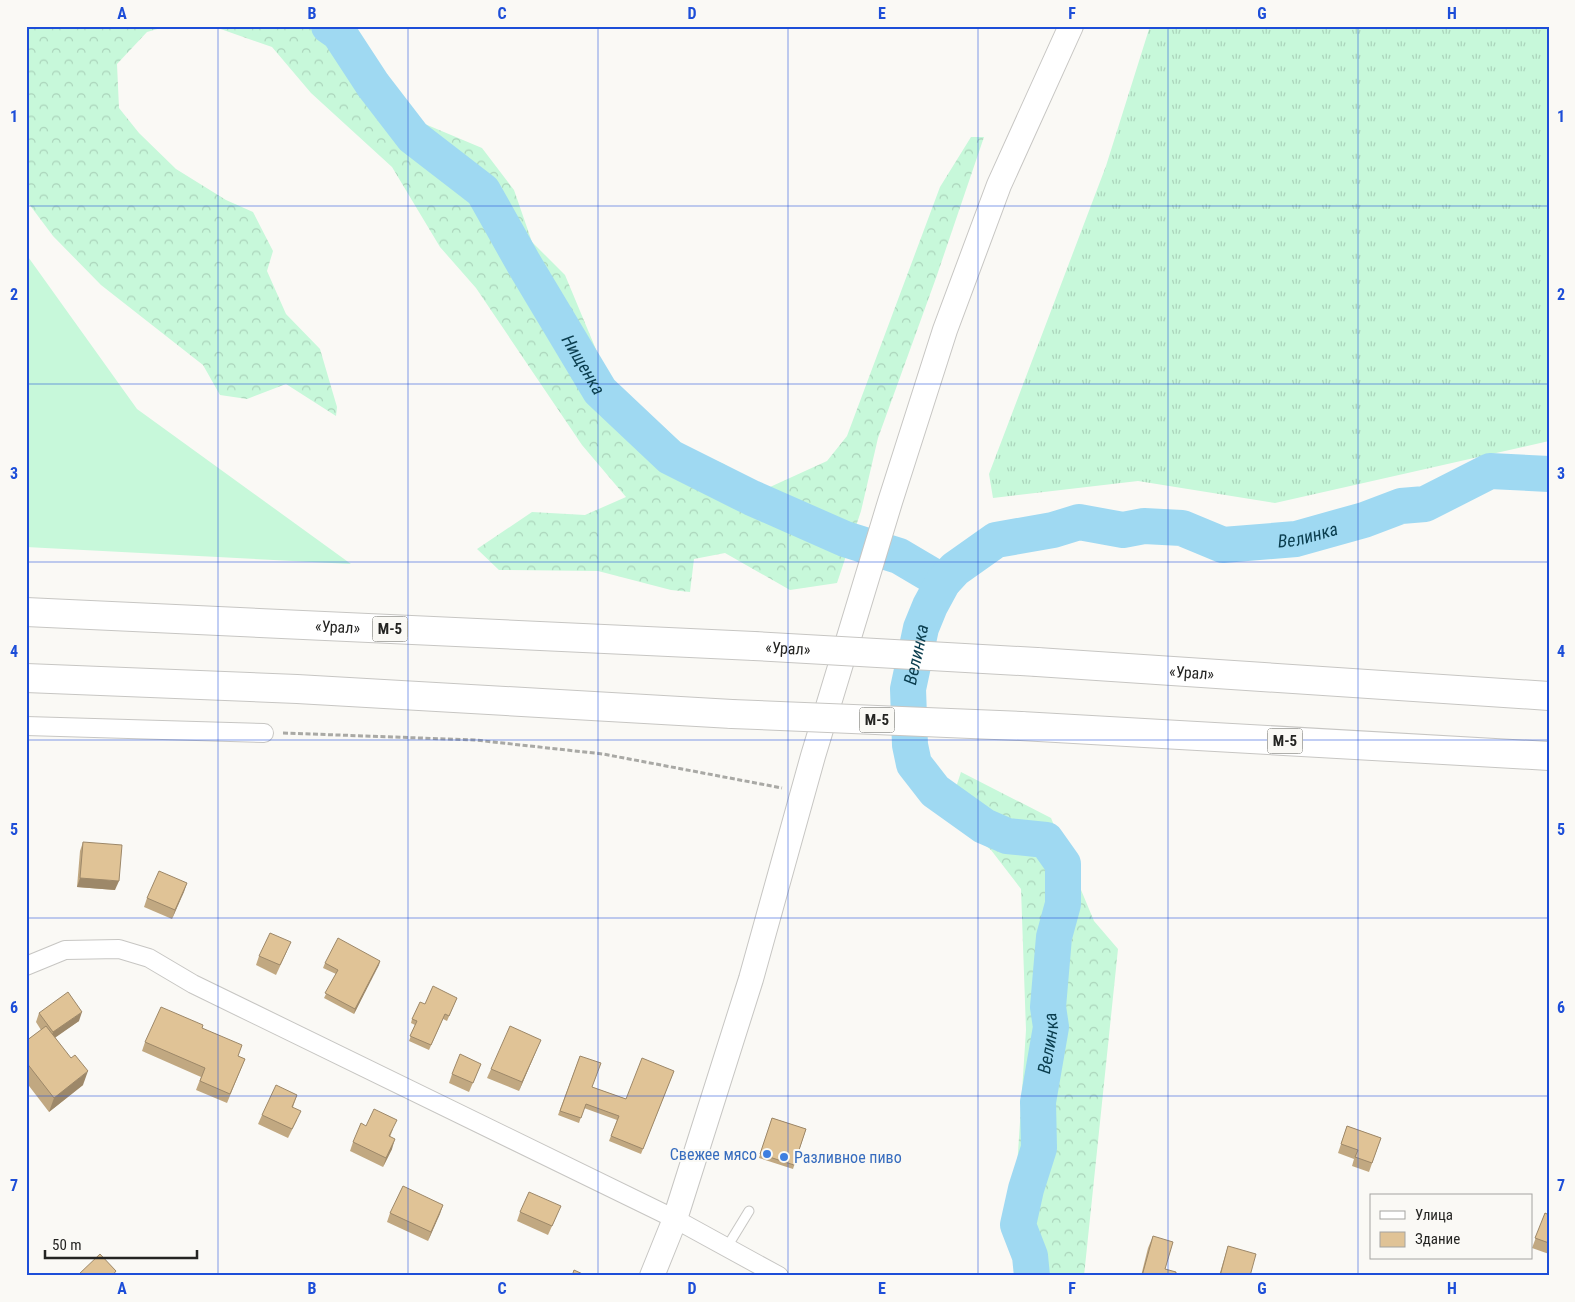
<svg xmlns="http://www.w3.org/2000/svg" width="1575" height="1302" font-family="'Roboto Condensed',sans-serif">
	<defs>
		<pattern id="grass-tufts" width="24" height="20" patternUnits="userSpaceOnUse" patternTransform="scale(1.25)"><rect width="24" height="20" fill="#c7f8da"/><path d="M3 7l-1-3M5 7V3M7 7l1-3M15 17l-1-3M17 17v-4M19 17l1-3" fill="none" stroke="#abd4bb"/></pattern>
		<pattern id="forest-crowns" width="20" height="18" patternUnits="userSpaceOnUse" patternTransform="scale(1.25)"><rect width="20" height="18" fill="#c7f8da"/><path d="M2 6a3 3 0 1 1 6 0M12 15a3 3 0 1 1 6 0" fill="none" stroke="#abd4bb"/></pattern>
	</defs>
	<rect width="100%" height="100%" fill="#faf9f5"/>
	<!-- grass -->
	<path fill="url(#grass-tufts)" d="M 1150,26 L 1549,26 L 1549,441 L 1275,503 L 1138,481 L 993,498 L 989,474 L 1106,166 Z"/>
	<!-- forest -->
	<g fill="url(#forest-crowns)">
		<path d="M 26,26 L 168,26 L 147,32 L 117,64 L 119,108 L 139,133 L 176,169 L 226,200 L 253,212 L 273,251 L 267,271 L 286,314 L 320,349 L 337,407 L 336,416 L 286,384 L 247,399 L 220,395 L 203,365 L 101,285 L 53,236 L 26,200 Z"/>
		<path d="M 212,26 L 353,26 L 372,60 L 399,96 L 413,119 L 482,148 L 514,190 L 532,242 L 565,275 L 605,371 L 623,391 L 688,449 L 724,464 L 746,479 L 770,487 L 827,461 L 847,436 L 940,187 L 971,137 L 984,137 L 936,278 L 878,438 L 861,511 L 837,583 L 790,590 L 725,553 L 694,559 L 690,592 L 671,590 L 598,571 L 499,570 L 477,549 L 532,512 L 585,515 L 626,497 L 582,445 L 476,288 L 440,247 L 392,167 L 311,93 L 272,47 Z"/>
		<path d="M 961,772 L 1051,818 L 1094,921 L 1118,949 L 1084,1276 L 1016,1276 L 1016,1183 L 1026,1030 L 1021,889 L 991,850 L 947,815 Z"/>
	</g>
	<!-- garden -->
	<path fill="#c7f8da" d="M 26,254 L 137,409 L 351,564 L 26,547 Z"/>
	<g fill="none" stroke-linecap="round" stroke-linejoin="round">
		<!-- river -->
		<g stroke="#9fd9f2" stroke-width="36">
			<path id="s1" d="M 329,26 L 339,33 L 373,85 L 413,137 L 483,191 L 524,264 L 600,391 L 670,457 L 752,498 L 845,539 L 899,556 L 943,582"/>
			<path id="s2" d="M 1032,1276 L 1030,1256 L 1018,1225 L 1026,1189 L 1039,1148 L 1038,1102 L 1051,1027 L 1048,1007 L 1054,937 L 1063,904 L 1063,864 L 1046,840 L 1007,836 L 984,826 L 935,791 L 914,764 L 910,745 L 908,689 L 921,628 L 930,606 L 943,582 L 955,569 L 996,540 L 1053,530 L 1079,522 L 1123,530 L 1144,526 L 1182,528 L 1223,545 L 1296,539 L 1364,520 L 1401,506 L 1425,504 L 1490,471 L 1549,474"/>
		</g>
		<!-- lane casing -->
		<g stroke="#c7c6c3" stroke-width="11">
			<path id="lane" d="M 727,1247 L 749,1211"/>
		</g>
		<!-- street casing -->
		<g stroke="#c7c6c3" stroke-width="20">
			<g id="street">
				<path d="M 26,726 L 264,733"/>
				<path d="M 26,966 L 65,950 L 119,949 L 149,958 L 193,984 L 675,1219 L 779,1276"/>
			</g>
		</g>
		<!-- secondary casing -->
		<g stroke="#c7c6c3" stroke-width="26">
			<path id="secondary" d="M 652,1276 L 675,1219 L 751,979 L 813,756 L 890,502 L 945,330 L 999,185 L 1071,26"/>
		</g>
		<!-- highway casing -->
		<g stroke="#c7c6c3" stroke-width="30">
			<g id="highway">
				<path id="s3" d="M 26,612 L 754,646"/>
				<path id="s4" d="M 1037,662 L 1549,696"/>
				<path d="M 26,678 L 297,689 L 732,714"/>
				<path d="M 1021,726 L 1549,756"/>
			</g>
		</g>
		<!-- path -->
		<path stroke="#a9a9a5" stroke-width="3" stroke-dasharray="5 2.5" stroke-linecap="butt" d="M 283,733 L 475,740 L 603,754 L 782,788"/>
		<!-- lane -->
		<use href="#lane" stroke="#fff" stroke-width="9"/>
		<!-- street -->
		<use href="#street" stroke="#fff" stroke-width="18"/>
		<!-- secondary -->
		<use href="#secondary" stroke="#fff" stroke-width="24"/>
		<!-- highway -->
		<use href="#highway" stroke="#fff" stroke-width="28"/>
		<!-- highway-bridge casing -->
		<g stroke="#c7c6c3" stroke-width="30" stroke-linecap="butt">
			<g id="highway-bridge">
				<path id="s5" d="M 754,646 L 1037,662"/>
				<path d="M 732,714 L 1021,726"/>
			</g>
		</g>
		<!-- highway-bridge -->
		<use href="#highway-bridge" stroke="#fff" stroke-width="28"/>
	</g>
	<!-- wall -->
	<g fill="#c1a881">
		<path d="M 83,842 L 115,890 L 77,887 L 80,851 Z"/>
		<path d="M 187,883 L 172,919 L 144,907 L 147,898 Z"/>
		<path d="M 287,951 L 276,975 L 256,965 L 259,956 Z"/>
		<path d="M 380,961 L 354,1014 L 324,998 L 336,974 L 323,968 L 325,963 Z"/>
		<path d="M 457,998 L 447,1021 L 443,1019 L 429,1050 L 409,1041 L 415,1025 L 411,1023 L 412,1019 L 425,1004 Z"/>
		<path d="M 39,1013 L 79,1021 L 55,1037 L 83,1085 L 49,1112 L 26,1082 L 26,1041 L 41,1030 L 36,1022 Z"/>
		<path d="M 202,1028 L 238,1056 L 245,1059 L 227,1103 L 196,1090 L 201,1077 L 142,1051 L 145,1042 Z"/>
		<path d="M 537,1049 L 519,1091 L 487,1078 L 491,1069 Z"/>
		<path d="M 580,1056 L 592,1087 L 626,1099 L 674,1071 L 641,1154 L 609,1141 L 617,1120 L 584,1108 L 579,1123 L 558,1115 Z"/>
		<path d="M 481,1064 L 469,1092 L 449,1083 L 452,1074 Z"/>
		<path d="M 297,1095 L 293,1107 L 297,1120 L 288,1138 L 258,1124 L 262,1115 Z"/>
		<path d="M 772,1118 L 806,1129 L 793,1169 L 759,1158 Z"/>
		<path d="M 366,1126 L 393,1129 L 390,1137 L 392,1149 L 383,1167 L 350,1151 L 353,1142 Z"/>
		<path d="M 1347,1126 L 1381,1138 L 1369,1172 L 1352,1166 L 1354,1159 L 1338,1153 Z"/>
		<path d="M 443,1205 L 428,1241 L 387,1222 L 390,1213 Z"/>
		<path d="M 520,1212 L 557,1215 L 548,1235 L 517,1221 Z"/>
		<path d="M 1545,1213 L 1549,1215 L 1549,1254 L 1532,1248 Z"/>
		<path d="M 1153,1236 L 1165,1269 L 1179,1276 L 1141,1276 L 1148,1248 Z"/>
		<path d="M 1228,1246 L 1250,1276 L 1219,1276 Z"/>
	</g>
	<!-- shaded-wall -->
	<g fill="#9d8869">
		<path d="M 80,878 L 119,881 L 115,890 L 77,887 Z"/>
		<path d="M 187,883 L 184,892 L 172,919 L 175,910 Z"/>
		<path d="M 380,961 L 379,965 L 354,1014 L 355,1009 Z"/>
		<path d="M 82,1012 L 79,1021 L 49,1042 L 53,1032 Z"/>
		<path d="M 541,1040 L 537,1049 L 519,1091 L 522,1082 Z"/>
		<path d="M 88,1071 L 83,1085 L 49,1112 L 54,1098 Z"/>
		<path d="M 395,1139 L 392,1149 L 383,1167 L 386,1158 Z"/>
		<path d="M 443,1205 L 440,1214 L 428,1241 L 431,1232 Z"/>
	</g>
	<!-- building -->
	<g fill="#e0c396" stroke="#9d8869">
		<path d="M 83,842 L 122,845 L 119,881 L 80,878 Z"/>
		<path d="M 159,871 L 187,883 L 175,910 L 147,898 Z"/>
		<path d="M 270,933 L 291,942 L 280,965 L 259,956 Z"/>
		<path d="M 338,938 L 380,961 L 355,1009 L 325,993 L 338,970 L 325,963 Z"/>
		<path d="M 433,986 L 457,998 L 449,1016 L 445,1014 L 431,1045 L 410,1036 L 417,1021 L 412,1019 L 420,1002 L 425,1004 Z"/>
		<path d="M 68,992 L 82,1012 L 53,1032 L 39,1013 Z"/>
		<path d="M 161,1007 L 203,1025 L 202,1028 L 242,1045 L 238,1056 L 245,1059 L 230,1094 L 200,1081 L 205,1068 L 145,1042 Z"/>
		<path d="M 46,1026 L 71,1058 L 75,1055 L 88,1071 L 54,1098 L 26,1062 L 26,1041 Z"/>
		<path d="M 510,1026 L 541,1040 L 522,1082 L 491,1069 Z"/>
		<path d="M 460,1054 L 481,1064 L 473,1083 L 452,1074 Z"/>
		<path d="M 580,1056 L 601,1063 L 592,1087 L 626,1099 L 642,1058 L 674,1071 L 643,1149 L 611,1136 L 619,1116 L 586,1104 L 581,1118 L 560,1111 Z"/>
		<path d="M 276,1085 L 297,1095 L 292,1107 L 301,1111 L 292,1129 L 262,1115 Z"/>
		<path d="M 374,1109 L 397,1120 L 389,1136 L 395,1139 L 386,1158 L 353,1142 L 361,1123 L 366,1126 Z"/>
		<path d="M 772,1118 L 806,1129 L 794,1165 L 760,1154 Z"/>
		<path d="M 1347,1126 L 1381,1138 L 1372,1163 L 1355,1157 L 1358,1150 L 1341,1144 Z"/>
		<path d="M 403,1186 L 443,1205 L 431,1232 L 390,1213 Z"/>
		<path d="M 529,1192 L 561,1206 L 552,1226 L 520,1212 Z"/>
		<path d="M 1545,1213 L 1549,1215 L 1549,1243 L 1535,1238 Z"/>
		<path d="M 1153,1236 L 1173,1242 L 1165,1269 L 1176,1272 L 1176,1275 L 1179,1276 L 1142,1276 Z"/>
		<path d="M 1228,1246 L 1256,1254 L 1250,1276 L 1220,1276 Z"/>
		<path d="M 100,1254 L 116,1271 L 112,1276 L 77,1276 Z"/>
		<path d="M 574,1270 L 587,1276 L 572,1276 Z"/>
	</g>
	<!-- grid -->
	<path fill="none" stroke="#1d4ed8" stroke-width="1" stroke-opacity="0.55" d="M 218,26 L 218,1276M 408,26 L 408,1276M 598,26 L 598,1276M 788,26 L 788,1276M 978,26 L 978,1276M 1168,26 L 1168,1276M 1358,26 L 1358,1276M 26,206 L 1549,206M 26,384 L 1549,384M 26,562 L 1549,562M 26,740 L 1549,740M 26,918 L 1549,918M 26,1096 L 1549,1096"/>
	<!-- markers -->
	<g fill="#3f7fe0" stroke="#faf9f5" stroke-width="2">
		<circle cx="767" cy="1154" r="5"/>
		<circle cx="784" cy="1157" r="5"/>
	</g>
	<g text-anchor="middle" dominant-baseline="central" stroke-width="4" stroke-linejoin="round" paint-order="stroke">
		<!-- shield labels -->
		<g fill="#faf9f5" stroke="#646461" stroke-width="1">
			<rect x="372.5" y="616.5" width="35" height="25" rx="4"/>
			<rect x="859.5" y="707.5" width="35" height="25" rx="4"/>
			<rect x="1267.5" y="728.5" width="35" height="25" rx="4"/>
		</g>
		<g font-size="15" font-weight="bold" fill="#242422">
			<text x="390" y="629">М-5</text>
			<text x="877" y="720">М-5</text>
			<text x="1285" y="741">М-5</text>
		</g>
		<!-- street labels -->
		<g font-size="16" fill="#242422" stroke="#faf9f5">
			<text stroke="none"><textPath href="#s3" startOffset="312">«Урал»</textPath></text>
			<text stroke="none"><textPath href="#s5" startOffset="34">«Урал»</textPath></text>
			<text stroke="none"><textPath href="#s4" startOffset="155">«Урал»</textPath></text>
		</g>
		<!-- shop labels -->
		<g font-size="16" fill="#366cbe" stroke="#faf9f5" text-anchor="end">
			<text x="757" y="1154">Свежее мясо</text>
			<text x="794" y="1157" text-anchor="start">Разливное пиво</text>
		</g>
		<!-- water labels -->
		<g font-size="18" font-style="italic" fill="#0a3d4e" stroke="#faf9f5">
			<text stroke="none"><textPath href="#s1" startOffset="429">Нищенка</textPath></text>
			<text stroke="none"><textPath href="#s2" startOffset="1184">Велинка</textPath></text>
			<text stroke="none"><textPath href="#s2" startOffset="719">Велинка</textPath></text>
			<text stroke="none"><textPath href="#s2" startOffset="239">Велинка</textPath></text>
		</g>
	</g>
	<!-- border -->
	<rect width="1575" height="1302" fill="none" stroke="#faf9f5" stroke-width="55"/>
	<!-- legend -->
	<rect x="1370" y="1194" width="162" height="65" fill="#faf9f5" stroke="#a4a4a1"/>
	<rect x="1380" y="1211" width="25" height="8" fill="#ffffff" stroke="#a4a4a1"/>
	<text x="1415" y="1220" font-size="15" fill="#242422">Улица</text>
	<rect x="1380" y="1232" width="25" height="15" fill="#e0c396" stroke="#a4a4a1"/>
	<text x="1415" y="1244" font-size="15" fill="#242422">Здание</text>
	<!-- scale -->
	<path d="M45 1250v8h152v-8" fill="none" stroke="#242422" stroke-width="2.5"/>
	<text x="52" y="1250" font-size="15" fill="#242422" stroke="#faf9f5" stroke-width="4" paint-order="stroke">50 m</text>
	<rect x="28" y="28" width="1520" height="1246" fill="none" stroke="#1d4ed8" stroke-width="2"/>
	<g font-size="16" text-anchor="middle" font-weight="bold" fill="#1d4ed8">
		<text x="122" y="19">A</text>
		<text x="312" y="19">B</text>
		<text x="502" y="19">C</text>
		<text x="692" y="19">D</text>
		<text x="882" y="19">E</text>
		<text x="1072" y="19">F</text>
		<text x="1262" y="19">G</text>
		<text x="1452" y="19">H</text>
		<text x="14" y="122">1</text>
		<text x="1561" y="122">1</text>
		<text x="14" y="300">2</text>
		<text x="1561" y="300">2</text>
		<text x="14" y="479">3</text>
		<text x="1561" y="479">3</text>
		<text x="14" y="657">4</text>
		<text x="1561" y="657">4</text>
		<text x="14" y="835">5</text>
		<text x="1561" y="835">5</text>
		<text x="14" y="1013">6</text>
		<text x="1561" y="1013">6</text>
		<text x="14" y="1191">7</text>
		<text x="1561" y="1191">7</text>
		<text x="122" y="1294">A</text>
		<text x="312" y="1294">B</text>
		<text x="502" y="1294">C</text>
		<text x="692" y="1294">D</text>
		<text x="882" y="1294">E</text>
		<text x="1072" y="1294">F</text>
		<text x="1262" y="1294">G</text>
		<text x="1452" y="1294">H</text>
	</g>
</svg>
